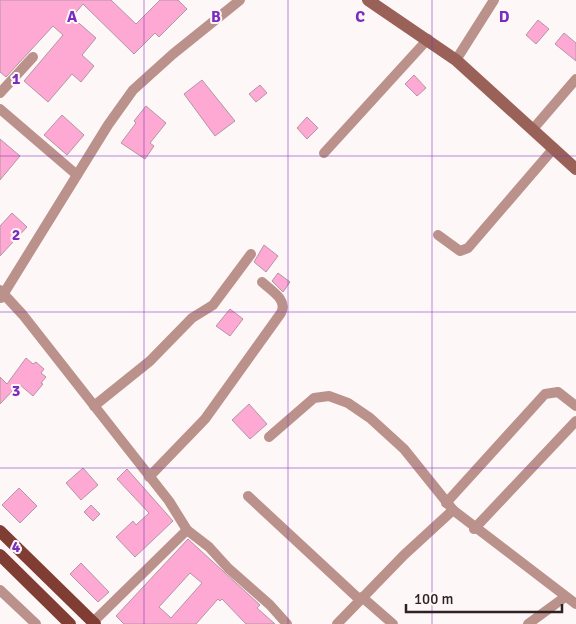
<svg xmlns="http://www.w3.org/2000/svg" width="576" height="624" font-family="Signika,sans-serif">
	<rect width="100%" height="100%" fill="#fef7f7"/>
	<!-- building -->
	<g fill="#fda9d3" stroke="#b396a3" fill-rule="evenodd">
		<path d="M 0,0 L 111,0 L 136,24 L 160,0 L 178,0 L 187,9 L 159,37 L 155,33 L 134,54 L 83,4 L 72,17 L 96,38 L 82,55 L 94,66 L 81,82 L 72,74 L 48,102 L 24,81 L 63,35 L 53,26 L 6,77 L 0,72 Z"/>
		<path d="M 538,20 L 549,29 L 536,44 L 526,35 Z"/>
		<path d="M 564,33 L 576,43 L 576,61 L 555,44 Z"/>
		<path d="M 414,75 L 426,88 L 417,96 L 405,84 Z"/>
		<path d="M 202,80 L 235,121 L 215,136 L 184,94 Z"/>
		<path d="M 260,85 L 267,93 L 256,102 L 249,94 Z"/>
		<path d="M 146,106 L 166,123 L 150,143 L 154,146 L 145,159 L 121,143 L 136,123 L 134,121 Z"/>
		<path d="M 62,115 L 84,135 L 67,155 L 44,135 Z"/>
		<path d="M 307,117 L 318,128 L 307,139 L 297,128 Z"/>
		<path d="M 0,139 L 20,156 L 0,180 Z"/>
		<path d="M 12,213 L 27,227 L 0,256 L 0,226 Z"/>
		<path d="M 264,245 L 278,256 L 266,272 L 254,262 Z"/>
		<path d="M 278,273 L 290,282 L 283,292 L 272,281 Z"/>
		<path d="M 230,309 L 243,319 L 230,336 L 216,326 Z"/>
		<path d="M 26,358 L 33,364 L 36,362 L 44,369 L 41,373 L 46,377 L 41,383 L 43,384 L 33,396 L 19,384 L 0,404 L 0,377 L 7,384 Z"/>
		<path d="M 249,404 L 267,424 L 250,439 L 232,420 Z"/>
		<path d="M 83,468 L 98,485 L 81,500 L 66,483 Z"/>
		<path d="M 127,469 L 173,521 L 135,557 L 116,537 L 133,521 L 136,525 L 149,513 L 117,479 Z"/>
		<path d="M 19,488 L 37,506 L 20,523 L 2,505 Z"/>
		<path d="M 91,505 L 100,514 L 93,521 L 84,512 Z"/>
		<path d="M 188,539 L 260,605 L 257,608 L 275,624 L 246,624 L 222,599 L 220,601 L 218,599 L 196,624 L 124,624 L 116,616 ZM 190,573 L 202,583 L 171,618 L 159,607 Z"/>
		<path d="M 81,563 L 109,592 L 98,602 L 70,574 Z"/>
	</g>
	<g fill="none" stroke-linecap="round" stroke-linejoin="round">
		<!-- street -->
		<g stroke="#bb928b" stroke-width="10">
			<path d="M 456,60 L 494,0"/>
			<path d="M 0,93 L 33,57"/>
			<path d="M 0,109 L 77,175"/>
			<path d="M 533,129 L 576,79"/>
			<path d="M 324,153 L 428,39"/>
			<path d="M 438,235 L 460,251 L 468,248 L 554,148"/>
			<path d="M 0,290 L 23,315 L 74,380 L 169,501 L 187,530 L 209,547 L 228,568 L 270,605 L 287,624"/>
			<path d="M 1,298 L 108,125 L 133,90 L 173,54 L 240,0"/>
			<path d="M 94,406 L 150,361 L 192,318 L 213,305 L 251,254"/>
			<path d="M 269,437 L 314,398 L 329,396 L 348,403 L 370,418 L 404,449 L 453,510 L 576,604"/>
			<path d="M 149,477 L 205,419 L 281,313 C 288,300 272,291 262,282"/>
			<path d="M 248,496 L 359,599"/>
			<path d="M 446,503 L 545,394 L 558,392 L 576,406"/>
			<path d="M 474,529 L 576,421"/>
			<path d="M 0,590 L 36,624"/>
			<path d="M 362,597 L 393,624"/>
			<path d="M 91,624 L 187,530"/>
			<path d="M 337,624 L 404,555 L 453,510"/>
			<path d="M 528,624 L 565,597"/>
		</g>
		<!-- secondary -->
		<path stroke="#9a6158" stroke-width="12" d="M 368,0 L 456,60 L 576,169"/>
		<!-- primary -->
		<g stroke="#803d33" stroke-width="12">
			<path d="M 0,531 L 95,624"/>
			<path d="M 0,555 L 70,624"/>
		</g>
	</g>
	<!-- grid -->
	<path fill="none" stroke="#7b2cbf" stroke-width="1" stroke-opacity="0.55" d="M 144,0 L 144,624M 288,0 L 288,624M 432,0 L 432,624M 0,156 L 576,156M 0,312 L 576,312M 0,468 L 576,468"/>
	<g font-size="16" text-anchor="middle" font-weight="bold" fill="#7b2cbf" stroke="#fef7f7" stroke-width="4" stroke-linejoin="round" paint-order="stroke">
		<text x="72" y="22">A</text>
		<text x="216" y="22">B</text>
		<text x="360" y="22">C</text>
		<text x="504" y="22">D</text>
		<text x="16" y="84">1</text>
		<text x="16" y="240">2</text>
		<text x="16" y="396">3</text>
		<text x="16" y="552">4</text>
	</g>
	<!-- scale -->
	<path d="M406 604v8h156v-8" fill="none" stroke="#2f2223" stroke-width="2.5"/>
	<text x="414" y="604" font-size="15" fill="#2f2223" stroke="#fef7f7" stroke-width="4" paint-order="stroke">100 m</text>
</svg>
